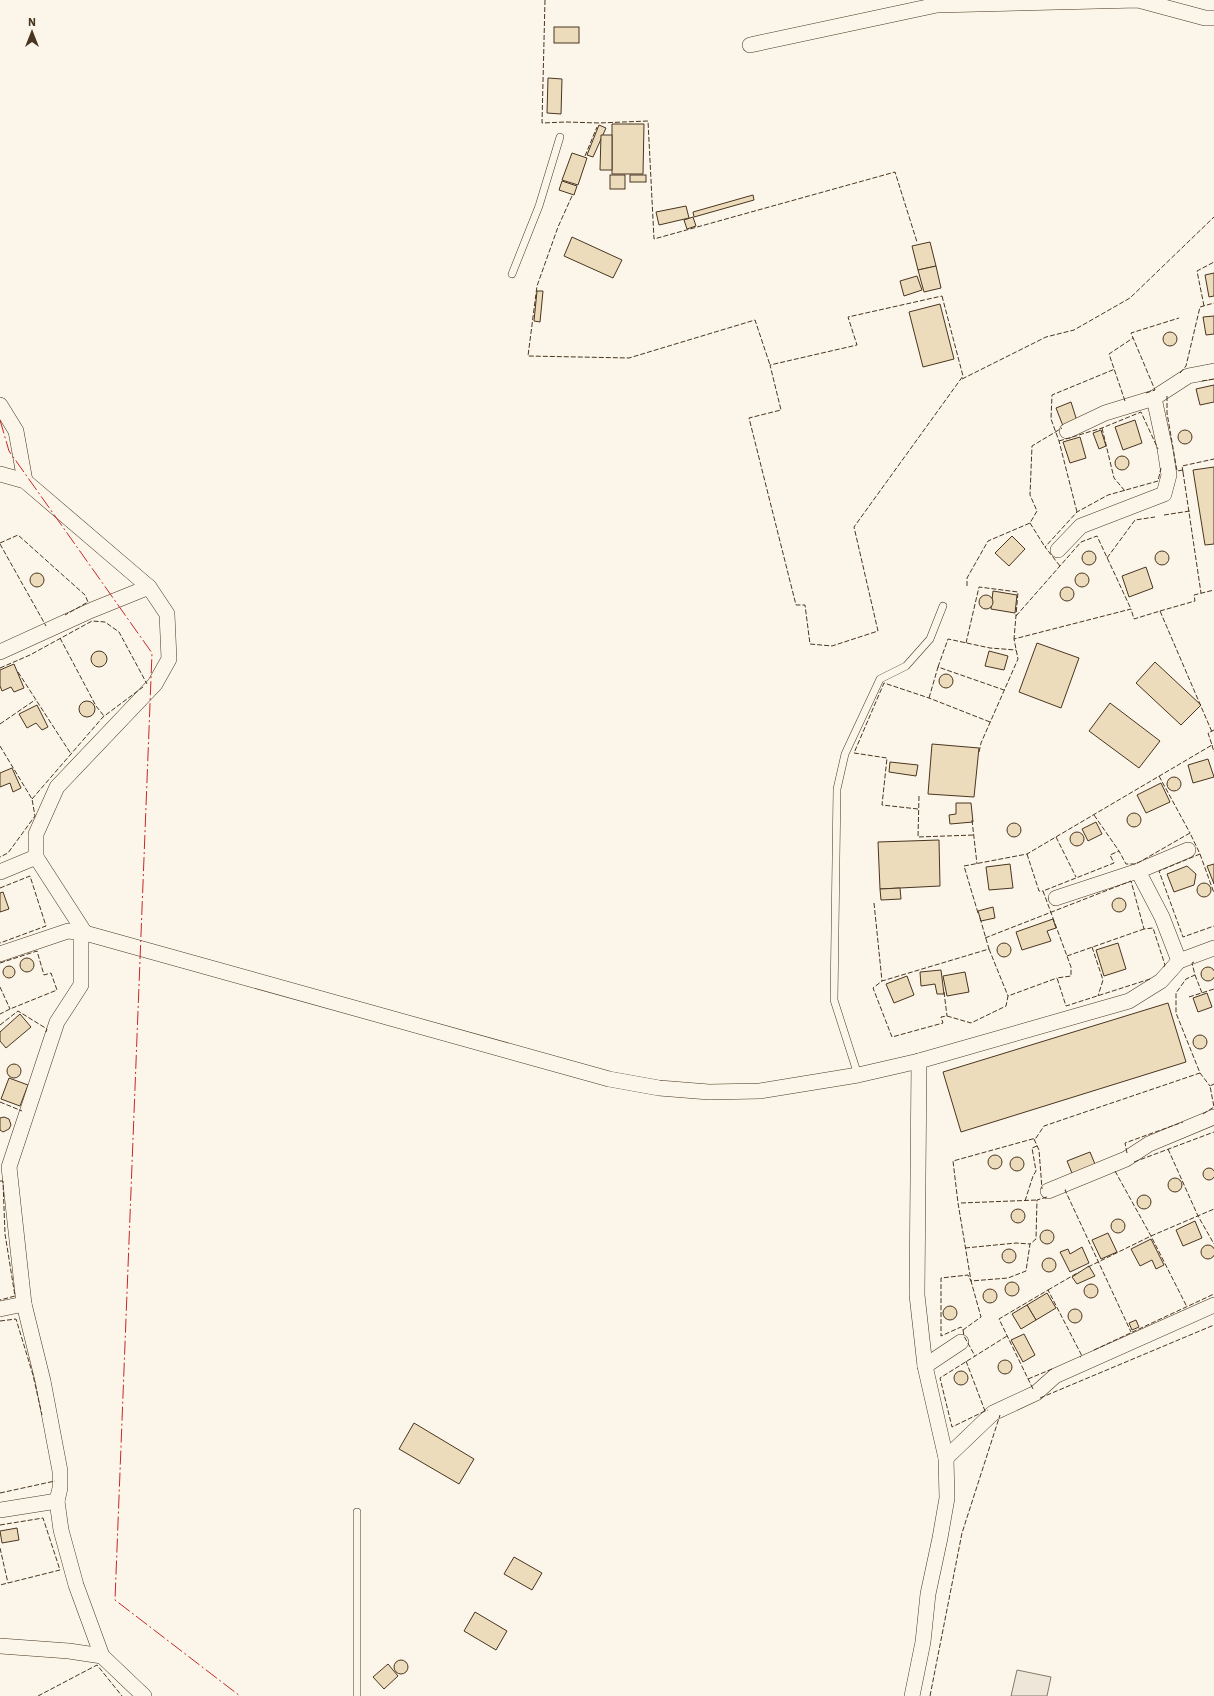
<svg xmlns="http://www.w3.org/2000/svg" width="1214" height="1696" font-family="'IBM Plex Sans',sans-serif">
	<rect width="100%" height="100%" fill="#fbf6e9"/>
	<!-- green -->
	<path fill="#ede6d9" stroke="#887966" d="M 1017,1670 L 1051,1677 L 1047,1696 L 1011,1696 Z"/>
	<!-- building -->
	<g fill="#ecdcbc" stroke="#4a3520">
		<rect x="554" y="27" width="25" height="16"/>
		<path d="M 548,78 L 562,79 L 561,114 L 547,113 Z"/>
		<path d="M 612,124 L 644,124 L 643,174 L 612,174 Z"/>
		<path d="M 599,125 L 606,128 L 593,157 L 587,155 Z"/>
		<path d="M 601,135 L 612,135 L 612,170 L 600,170 Z"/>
		<path d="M 572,153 L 587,158 L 578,185 L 562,180 Z"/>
		<rect x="610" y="175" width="15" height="14"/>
		<rect x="630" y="175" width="16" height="7"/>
		<path d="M 562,181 L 577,186 L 574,195 L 559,190 Z"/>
		<path d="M 753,195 L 754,200 L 694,217 L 693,212 Z"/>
		<path d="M 686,206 L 689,218 L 659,225 L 656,212 Z"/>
		<path d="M 693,217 L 696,226 L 687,229 L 684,220 Z"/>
		<path d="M 572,237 L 622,260 L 613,278 L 564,256 Z"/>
		<path d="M 930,242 L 936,266 L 918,270 L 912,246 Z"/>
		<path d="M 936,266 L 941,288 L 924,292 L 918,270 Z"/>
		<path d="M 1214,273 L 1214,296 L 1209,297 L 1205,275 Z"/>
		<path d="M 917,276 L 922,290 L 904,296 L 900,281 Z"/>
		<path d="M 537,291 L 543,291 L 540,322 L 534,321 Z"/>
		<path d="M 940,304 L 954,359 L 923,367 L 909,312 Z"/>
		<path d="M 1214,316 L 1214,334 L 1206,335 L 1203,317 Z"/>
		<circle cx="1170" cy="339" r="7"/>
		<path d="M 1214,385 L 1214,402 L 1200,405 L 1196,389 Z"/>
		<path d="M 1071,402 L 1077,421 L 1063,426 L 1056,408 Z"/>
		<path d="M 1135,420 L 1142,443 L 1123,450 L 1115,427 Z"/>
		<path d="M 1101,430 L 1106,446 L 1099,449 L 1093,433 Z"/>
		<circle cx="1185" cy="437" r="7"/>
		<path d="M 1080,437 L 1086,458 L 1070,463 L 1063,442 Z"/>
		<circle cx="1122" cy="463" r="7"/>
		<path d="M 1214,467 L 1214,544 L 1205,545 L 1193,470 Z"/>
		<path d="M 1012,536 L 1025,549 L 1009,566 L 995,553 Z"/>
		<circle cx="1089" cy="558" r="7"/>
		<circle cx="1162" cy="558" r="7"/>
		<path d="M 1146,567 L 1153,588 L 1129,597 L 1122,576 Z"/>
		<circle cx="37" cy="580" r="7"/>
		<circle cx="1082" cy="580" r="7"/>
		<circle cx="1067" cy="594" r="7"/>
		<path d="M 993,591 L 1017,595 L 1015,613 L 991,609 Z"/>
		<circle cx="986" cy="602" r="7"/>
		<path d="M 1037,643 L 1079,658 L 1061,708 L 1019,692 Z"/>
		<circle cx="99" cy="659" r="8"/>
		<path d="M 989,651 L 1008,656 L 1004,670 L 985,666 Z"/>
		<path d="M 1155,662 L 1201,705 L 1181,725 L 1136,683 Z"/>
		<path d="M 14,664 L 24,688 L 14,692 L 11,687 L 2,691 L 0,686 L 0,670 Z"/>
		<circle cx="946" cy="681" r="7"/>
		<circle cx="87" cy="709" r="8"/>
		<path d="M 1110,703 L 1160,741 L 1139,768 L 1089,731 Z"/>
		<path d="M 37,705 L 48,727 L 42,730 L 36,723 L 27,728 L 19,714 Z"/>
		<path d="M 932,744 L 979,748 L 974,797 L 928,794 Z"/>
		<path d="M 1208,759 L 1214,777 L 1193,783 L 1188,765 Z"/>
		<path d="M 890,762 L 918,765 L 916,776 L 889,772 Z"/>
		<path d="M 12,768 L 21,788 L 13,792 L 10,783 L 0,787 L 0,773 Z"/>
		<circle cx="1174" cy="784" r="7"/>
		<path d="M 1161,783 L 1170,802 L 1146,813 L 1137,795 Z"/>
		<path d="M 956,803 L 971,803 L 973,822 L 950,824 L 949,815 L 956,814 Z"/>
		<circle cx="1134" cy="820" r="7"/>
		<path d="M 1096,822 L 1102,834 L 1088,841 L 1082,829 Z"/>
		<circle cx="1014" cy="830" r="7"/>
		<circle cx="1077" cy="839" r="7"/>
		<path d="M 939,840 L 940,886 L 880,889 L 878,842 Z"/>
		<path d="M 1010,864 L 1013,888 L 989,890 L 986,867 Z"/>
		<path d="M 1214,864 L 1214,884 L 1207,866 Z"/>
		<path d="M 1187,866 L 1196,874 L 1194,885 L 1174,892 L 1167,874 Z"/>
		<circle cx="1204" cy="890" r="7"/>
		<path d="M 900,888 L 901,899 L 881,900 L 880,889 Z"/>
		<path d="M 3,892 L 9,909 L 0,912 L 0,893 Z"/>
		<circle cx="1119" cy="905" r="7"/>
		<path d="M 993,907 L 995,918 L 981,921 L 978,911 Z"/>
		<path d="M 1053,919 L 1056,928 L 1047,931 L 1051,941 L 1022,950 L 1016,932 Z"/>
		<path d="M 1118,943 L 1126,969 L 1104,976 L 1096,950 Z"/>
		<circle cx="1004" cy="950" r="7"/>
		<circle cx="27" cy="965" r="7"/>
		<circle cx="9" cy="972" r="6"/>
		<circle cx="1208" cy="974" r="7"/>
		<path d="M 941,970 L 944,994 L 937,994 L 935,984 L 921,986 L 920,972 Z"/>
		<path d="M 965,972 L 969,992 L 947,996 L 943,976 Z"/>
		<path d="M 907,976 L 914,995 L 894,1003 L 886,984 Z"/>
		<path d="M 1207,993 L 1212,1007 L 1198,1012 L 1193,998 Z"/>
		<path d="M 1168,1003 L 1186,1062 L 961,1132 L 943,1072 Z"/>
		<path d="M 20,1014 L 31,1027 L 6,1048 L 0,1041 L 0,1032 Z"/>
		<circle cx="1200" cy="1042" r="7"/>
		<circle cx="14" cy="1071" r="7"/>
		<path d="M 9,1078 L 28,1085 L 20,1106 L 1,1099 Z"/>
		<path d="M 4,1117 L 9,1119 L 11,1125 L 9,1129 L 3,1132 L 0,1130 L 0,1118 Z"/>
		<path d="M 1090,1152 L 1097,1169 L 1074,1178 L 1067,1161 Z"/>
		<circle cx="995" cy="1162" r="7"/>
		<circle cx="1017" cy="1164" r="7"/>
		<circle cx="1209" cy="1174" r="6"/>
		<circle cx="1175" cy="1185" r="7"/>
		<circle cx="1144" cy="1202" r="7"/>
		<circle cx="1018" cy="1216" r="7"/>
		<circle cx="1118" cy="1226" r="7"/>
		<path d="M 1195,1221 L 1202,1238 L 1183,1246 L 1176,1230 Z"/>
		<circle cx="1047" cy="1237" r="7"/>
		<path d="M 1108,1233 L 1117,1252 L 1101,1259 L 1092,1240 Z"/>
		<path d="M 1151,1239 L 1164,1265 L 1156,1269 L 1152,1260 L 1140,1266 L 1131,1249 Z"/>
		<circle cx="1208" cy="1252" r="7"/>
		<path d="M 1082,1247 L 1089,1263 L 1070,1272 L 1060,1252 L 1068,1249 L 1070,1254 Z"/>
		<circle cx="1009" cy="1256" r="7"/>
		<circle cx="1049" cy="1265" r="7"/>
		<path d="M 1089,1266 L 1095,1276 L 1077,1284 L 1072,1277 Z"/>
		<circle cx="1012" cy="1289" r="7"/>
		<circle cx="1091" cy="1291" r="7"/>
		<circle cx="990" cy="1296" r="7"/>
		<path d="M 1047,1293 L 1056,1308 L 1036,1320 L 1027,1305 Z"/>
		<path d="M 1027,1305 L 1036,1320 L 1021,1329 L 1012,1314 Z"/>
		<circle cx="950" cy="1313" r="7"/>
		<circle cx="1075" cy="1316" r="7"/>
		<path d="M 1136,1320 L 1139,1327 L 1132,1330 L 1129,1323 Z"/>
		<path d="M 1024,1334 L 1035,1355 L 1023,1362 L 1011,1340 Z"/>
		<circle cx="1005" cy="1367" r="7"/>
		<circle cx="961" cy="1378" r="7"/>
		<path d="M 414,1423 L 474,1459 L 459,1484 L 399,1449 Z"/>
		<path d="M 17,1528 L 19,1540 L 2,1543 L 0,1531 Z"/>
		<path d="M 514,1557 L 542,1573 L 532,1590 L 504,1574 Z"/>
		<path d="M 475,1612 L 507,1631 L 496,1650 L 464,1631 Z"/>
		<circle cx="401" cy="1667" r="7"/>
		<path d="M 388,1664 L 398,1676 L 384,1689 L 373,1677 Z"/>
	</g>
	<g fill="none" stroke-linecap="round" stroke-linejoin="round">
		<!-- service casing -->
		<g stroke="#4a3520" stroke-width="8">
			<g id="service">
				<path d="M 512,274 L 539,206 L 560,137"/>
				<path d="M 858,1075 L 834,1000 L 837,789 L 845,754 L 880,679 L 906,666 L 930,639 L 943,606"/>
				<path d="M 357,1512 L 357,1696"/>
			</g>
		</g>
		<!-- minor casing -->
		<g stroke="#4a3520" stroke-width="16">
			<g id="minor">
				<path d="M 750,45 L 937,5 L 1138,0 L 1205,18 L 1214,18"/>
				<path d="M 0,405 L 16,431 L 25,481"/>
				<path d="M 1067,431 L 1105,413 L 1154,398"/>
				<path d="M 0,474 L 25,481 L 149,587 L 167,614 L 169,659 L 155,684 L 57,787 L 36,834 L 36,857 L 85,933 L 81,940 L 81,985 L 57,1022 L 9,1167 L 24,1304 L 43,1381 L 60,1471 L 60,1488 L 57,1501 L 61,1530 L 76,1585 L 102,1656 L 144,1696"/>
				<path d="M 1058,550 L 1081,526 L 1164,494 L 1169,475 L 1165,449 L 1154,398 L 1188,376 L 1214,371"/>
				<path d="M 0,652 L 92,610 L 149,587"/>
				<path d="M 1138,871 L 1162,917 L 1179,961"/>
				<path d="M 0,872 L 36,857"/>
				<path d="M 1056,898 L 1138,871 L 1188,850"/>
				<path d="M 0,954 L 68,931 L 85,933 L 609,1079 L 659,1088 L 709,1092 L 760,1091 L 858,1075 L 919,1061 L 1129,1001 L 1161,981 L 1179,961 L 1214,948"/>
				<path d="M 1048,1191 L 1126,1159 L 1149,1144 L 1214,1117"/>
				<path d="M 0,1309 L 24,1304"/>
				<path d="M 925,1366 L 961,1342"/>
				<path d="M 946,1458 L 993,1413 L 1036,1393 L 1055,1376 L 1214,1305"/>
				<path d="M 0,1510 L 57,1501"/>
				<path d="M 0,1646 L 69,1651 L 102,1656"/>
				<path d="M 912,1696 L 923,1642 L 928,1594 L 940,1538 L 947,1498 L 946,1458 L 925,1366 L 917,1295 L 919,1061"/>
			</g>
		</g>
		<!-- service -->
		<use href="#service" stroke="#fbf6e9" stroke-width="7"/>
		<!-- minor -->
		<use href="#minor" stroke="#fbf6e9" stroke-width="15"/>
		<!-- fence -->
		<g stroke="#4a3520" stroke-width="1" stroke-dasharray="5 2" stroke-linecap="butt">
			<path d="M 545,0 L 542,123 L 566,122 L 599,123 L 648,121 L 654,239 L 895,172 L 917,242"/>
			<path d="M 585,156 L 597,127"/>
			<path d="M 572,196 L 558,227 L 537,286 L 528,356 L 629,358 L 755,320 L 770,365"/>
			<path d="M 942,296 L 963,376 L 854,527 L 878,631 L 832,646 L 810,644 L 805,605 L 796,605 L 749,418 L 781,410 L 770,365 L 857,345 L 848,317 Z"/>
			<path d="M 1204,306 L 1197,271 L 1214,262"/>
			<path d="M 1180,373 L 1186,366 L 1200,307 L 1214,303"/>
			<path d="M 962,379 L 1046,337 L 1074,330 L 1130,298 L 1214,217"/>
			<path d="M 1202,381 L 1214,379"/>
			<path d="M 1146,393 L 1155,390 L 1131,333 L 1179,318"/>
			<path d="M 1167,396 L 1167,413 L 1177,471 L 1183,470 L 1183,472 L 1201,593"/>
			<path d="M 1125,401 L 1109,354 L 1133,338"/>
			<path d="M 1102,428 L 1114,478 L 1125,491"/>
			<path d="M 1059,441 L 1102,428 L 1141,412 L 1158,449"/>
			<path d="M 1183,472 L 1182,466 L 1214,459"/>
			<path d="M 1077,512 L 1059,441 L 1051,419 L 1052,395 L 1115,369"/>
			<path d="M 1164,515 L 1190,511"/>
			<path d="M 1030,523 L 1045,547"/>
			<path d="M 0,543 L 18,535 L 85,595 L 88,602 L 65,615"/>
			<path d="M 0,544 L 46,626"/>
			<path d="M 1107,558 L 1135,520 L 1155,517"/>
			<path d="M 1060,566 L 1045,547 L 1077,512 L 1108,495 L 1158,481 L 1161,468"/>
			<path d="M 967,586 L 967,578 L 988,541 L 1030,523 L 1037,511 L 1030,495 L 1032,446 L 1062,428"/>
			<path d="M 1160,611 L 1195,601 L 1194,595 L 1214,590"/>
			<path d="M 1016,616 L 1081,542 L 1097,536 L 1131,609"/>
			<path d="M 60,638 L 96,706 L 104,716"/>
			<path d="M 966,643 L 979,587 L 1018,592 L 1014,639"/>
			<path d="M 938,667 L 948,639 L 990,648 L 1016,650"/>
			<path d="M 0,668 L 30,655 L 92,621 L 105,622 L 119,632 L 147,684"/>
			<path d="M 18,672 L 71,754"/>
			<path d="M 929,698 L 938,667 L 1004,690"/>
			<path d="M 0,724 L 35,700"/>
			<path d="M 1212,745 L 1214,752"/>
			<path d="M 0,746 L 32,799 L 35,816 L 8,853 L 0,857"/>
			<path d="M 979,752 L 981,743 L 1018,659 L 1014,639 L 1131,609 L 1134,619 L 1160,611 L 1212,732"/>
			<path d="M 1159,776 L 1190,833"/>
			<path d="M 919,796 L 918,837 L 974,835"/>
			<path d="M 32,799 L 103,717 L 143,687"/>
			<path d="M 918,809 L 882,805 L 887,758 L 854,753 L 884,683 L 929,698 L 990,722"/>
			<path d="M 1094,815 L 1119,851"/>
			<path d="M 972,820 L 977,864"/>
			<path d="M 1056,837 L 1076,877"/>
			<path d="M 1027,854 L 1039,891 L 1043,891"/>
			<path d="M 1200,854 L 1214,893"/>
			<path d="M 0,888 L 30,876 L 46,926 L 0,943"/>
			<path d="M 874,903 L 882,981"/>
			<path d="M 978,913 L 964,866 L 1027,854 L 1212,745 L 1208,733 L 1214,730"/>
			<path d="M 980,918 L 989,949 L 882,981 L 873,988 L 892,1037 L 943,1023 L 941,1017 L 947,1016 L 971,1023 L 1006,1006 L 1008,996 L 1057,978"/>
			<path d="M 985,938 L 1131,881 L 1144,929 L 1153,928 L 1165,965 L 1163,968"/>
			<path d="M 1092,947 L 1103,980 L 1098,996"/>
			<path d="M 989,949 L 1008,996"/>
			<path d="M 1067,956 L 1144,929"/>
			<path d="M 1194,962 L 1192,963 L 1195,975 L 1186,979 L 1176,993 L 1176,1013 L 1200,1073 L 1210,1086"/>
			<path d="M 0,963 L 37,951 L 44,975 L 51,973 L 57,990 L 10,1009 L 0,1014"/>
			<path d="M 1195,975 L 1202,993"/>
			<path d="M 1150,979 L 1066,1006 L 1057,978 L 1071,976 L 1071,967 L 1043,891 L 1114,863 L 1110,855 L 1119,851 L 1126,864 L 1136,864 L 1190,833 L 1200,854 L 1159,871 L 1183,937 L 1214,926"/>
			<path d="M 0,987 L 10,1009"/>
			<path d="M 944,992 L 947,1016"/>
			<path d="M 1189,997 L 1214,989"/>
			<path d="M 0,1025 L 18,1011 L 47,1029 L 46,1032"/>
			<path d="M 0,1102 L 22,1111"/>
			<path d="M 1203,1114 L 1214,1107 L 1210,1086 L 1214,1084"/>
			<path d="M 1034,1139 L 1039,1150 L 1042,1189"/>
			<path d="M 1168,1149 L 1198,1216 L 1214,1244"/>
			<path d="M 1127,1153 L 1125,1143 L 1183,1122"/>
			<path d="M 1134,1162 L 1214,1132"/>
			<path d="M 1115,1171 L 1151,1236 L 1187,1307"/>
			<path d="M 0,1181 L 3,1181 L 5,1234 L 15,1296 L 0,1300"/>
			<path d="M 1066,1190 L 1065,1190 L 1131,1332"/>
			<path d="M 1047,1197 L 1037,1200 L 1036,1239 L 1030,1244 L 1026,1271 L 1008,1278 L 971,1281 L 981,1317 L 963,1330 L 961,1327 L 941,1336 L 941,1278 L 968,1275 L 971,1281 L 958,1203 L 953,1161 L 1036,1138 L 1044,1126 L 1200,1073"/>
			<path d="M 1025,1201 L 1033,1176 L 1036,1171 L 1032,1148 L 1037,1146"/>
			<path d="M 961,1203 L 1037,1200"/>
			<path d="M 965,1248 L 1016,1243 L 1030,1244"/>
			<path d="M 1088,1267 L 1151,1236 L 1214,1209"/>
			<path d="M 1048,1290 L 1079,1272"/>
			<path d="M 0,1321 L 16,1319 L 33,1375 L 42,1415"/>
			<path d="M 963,1330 L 964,1336 L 975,1356"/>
			<path d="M 1094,1350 L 1214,1294"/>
			<path d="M 966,1361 L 985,1411 L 988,1410"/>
			<path d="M 1028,1379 L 1052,1369"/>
			<path d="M 1033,1389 L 999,1319 L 1048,1290 L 1082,1356 L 1080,1357"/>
			<path d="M 1040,1398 L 1214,1325"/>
			<path d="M 985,1411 L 952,1427 L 940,1378 L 1007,1336"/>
			<path d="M 0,1493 L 55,1481"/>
			<path d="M 0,1525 L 43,1518 L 60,1570 L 0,1585"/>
			<path d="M 0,1548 L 8,1583"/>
			<path d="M 38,1696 L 97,1665 L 122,1696"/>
			<path d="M 930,1696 L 962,1533 L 1000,1415"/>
		</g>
		<!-- power -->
		<path stroke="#c62828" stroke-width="1" stroke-dasharray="14 3 2 3" stroke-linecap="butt" d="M 0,420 L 9,451 L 152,653 L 115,1600 L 240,1696"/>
	</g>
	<!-- north arrow -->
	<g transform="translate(32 32)" stroke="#fbf6e9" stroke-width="3" paint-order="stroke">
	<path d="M0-3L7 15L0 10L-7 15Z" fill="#4a3520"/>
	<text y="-6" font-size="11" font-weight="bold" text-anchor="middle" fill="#4a3520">N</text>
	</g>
</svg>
